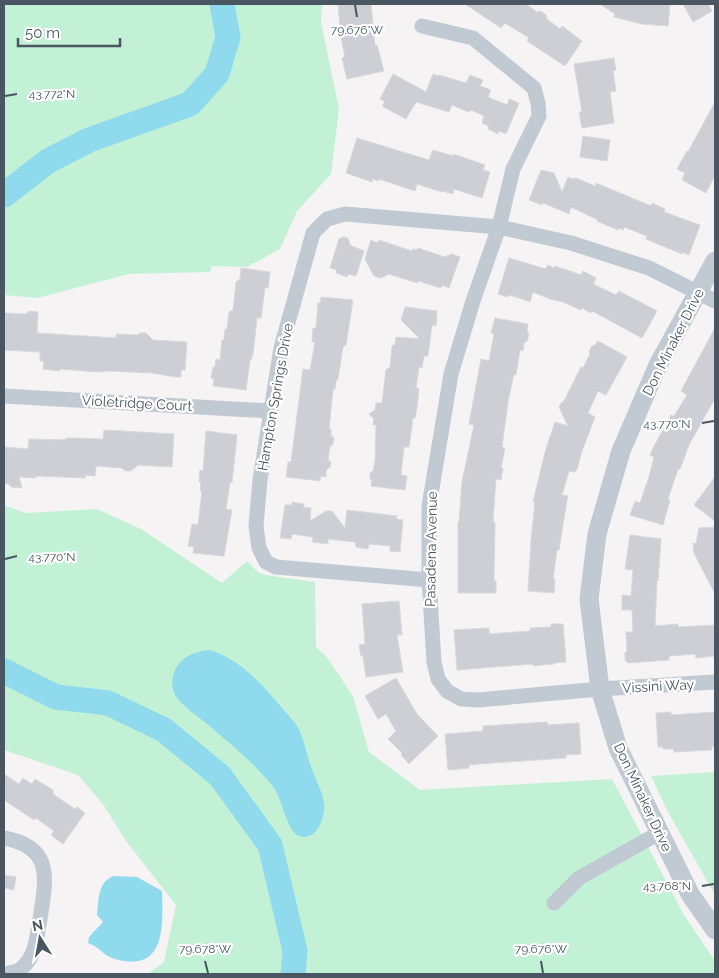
<svg xmlns="http://www.w3.org/2000/svg" width="719" height="978" font-family="Raleway,sans-serif">
	<rect width="100%" height="100%" fill="#f5f3f3"/>
	<!-- green -->
	<g fill="#c3f1d5">
		<path d="M 4,4 L 322,4 L 321,22 L 339,109 L 331,174 L 297,211 L 280,249 L 247,267 L 212,266 L 210,272 L 129,274 L 37,298 L 4,295 Z"/>
		<path d="M 4,505 L 25,513 L 97,509 L 141,529 L 222,583 L 247,561 L 259,573 L 265,575 L 315,582 L 316,647 L 326,656 L 353,696 L 369,752 L 420,790 L 612,779 L 684,915 L 715,961 L 715,974 L 148,974 L 164,962 L 176,905 L 126,841 L 103,804 L 78,775 L 4,750 Z"/>
		<path d="M 715,772 L 715,895 L 668,812 L 651,776 Z"/>
	</g>
	<!-- water -->
	<g fill="#90daee">
		<path d="M 210,650 C 240,659 263,685 282,708 C 287,714 293,720 297,726 C 305,740 307,758 313,772 C 317,783 323,793 324,804 C 326,817 315,845 297,835 C 287,829 282,799 274,788 C 255,763 229,743 206,723 C 196,715 182,706 175,695 C 168,681 175,663 188,656 C 195,652 202,651 210,650 Z"/>
		<path d="M 114,876 L 137,877 L 162,891 C 163,927 166,973 115,959 C 104,956 98,946 88,943 L 89,937 L 103,922 L 97,915 C 99,900 97,882 114,876 Z"/>
	</g>
	<g fill="none" stroke-linecap="round" stroke-linejoin="round">
		<!-- river -->
		<g stroke="#90daee" stroke-width="25">
			<path d="M 4,195 L 48,161 L 89,140 L 190,104 L 217,74 L 228,37 L 222,4"/>
			<path d="M 4,671 L 56,697 L 108,703 L 164,730 L 220,776 L 270,845 L 295,951 L 293,974"/>
		</g>
	</g>
	<!-- building -->
	<g fill="#cdcfd5" stroke="#d7d9de">
		<path d="M 338,4 L 371,4 L 375,46 L 377,45 L 384,71 L 347,79 L 342,58 L 345,57 L 341,37 Z"/>
		<path d="M 465,4 L 526,4 L 537,12 L 541,11 L 546,15 L 547,19 L 560,29 L 562,26 L 582,41 L 565,66 L 527,41 L 529,38 L 505,23 L 501,28 Z"/>
		<path d="M 600,4 L 670,4 L 668,26 L 642,24 L 614,17 L 615,14 Z"/>
		<path d="M 683,4 L 708,4 L 712,11 L 693,22 Z"/>
		<path d="M 614,58 L 616,70 L 613,71 L 616,91 L 610,92 L 614,123 L 582,128 L 579,112 L 582,112 L 574,64 Z"/>
		<path d="M 393,74 L 426,92 L 433,74 L 439,76 L 439,75 L 466,83 L 470,75 L 483,80 L 480,86 L 491,90 L 488,97 L 507,105 L 509,99 L 519,103 L 506,134 L 499,131 L 498,134 L 488,129 L 489,126 L 482,123 L 484,116 L 471,110 L 468,112 L 452,105 L 449,112 L 416,102 L 406,119 L 382,106 L 385,102 L 380,99 Z"/>
		<path d="M 715,102 L 715,175 L 706,193 L 682,180 L 685,173 L 677,169 L 687,151 L 688,152 Z"/>
		<path d="M 583,136 L 610,140 L 607,161 L 580,157 Z"/>
		<path d="M 357,138 L 429,160 L 433,150 L 453,156 L 453,154 L 485,165 L 483,170 L 490,172 L 482,198 L 454,189 L 453,194 L 443,191 L 442,192 L 417,184 L 415,191 L 379,179 L 378,181 L 373,179 L 372,182 L 346,173 Z"/>
		<path d="M 541,170 L 554,173 L 562,192 L 568,177 L 573,179 L 576,178 L 595,186 L 596,183 L 651,206 L 652,203 L 665,209 L 664,212 L 700,225 L 689,255 L 682,252 L 682,254 L 646,239 L 647,236 L 624,227 L 623,230 L 619,228 L 618,230 L 597,221 L 598,220 L 571,207 L 569,214 L 543,203 L 542,205 L 529,200 Z"/>
		<path d="M 343,237 L 348,238 L 350,245 L 364,251 L 356,276 L 348,274 L 347,277 L 336,273 L 337,270 L 330,268 L 339,239 Z"/>
		<path d="M 371,240 L 378,243 L 379,240 L 412,251 L 413,249 L 417,250 L 418,248 L 445,257 L 452,254 L 460,257 L 449,288 L 442,285 L 441,288 L 418,281 L 417,283 L 389,274 L 381,278 L 374,276 L 365,259 Z"/>
		<path d="M 509,258 L 546,269 L 548,265 L 554,268 L 555,266 L 581,275 L 583,271 L 596,278 L 593,284 L 616,295 L 619,291 L 657,311 L 642,338 L 592,311 L 591,313 L 582,308 L 581,310 L 563,302 L 550,299 L 533,292 L 530,302 L 510,295 L 507,297 L 498,294 Z"/>
		<path d="M 241,268 L 270,272 L 268,288 L 265,287 L 261,318 L 257,318 L 253,354 L 251,360 L 250,360 L 246,390 L 213,386 L 214,379 L 211,378 L 213,367 L 215,367 L 216,359 L 220,360 L 222,340 L 224,340 L 225,329 L 227,329 L 229,312 L 233,310 L 236,282 L 240,279 Z"/>
		<path d="M 321,297 L 353,300 L 346,345 L 343,347 L 338,379 L 336,381 L 335,389 L 333,389 L 329,429 L 331,429 L 331,436 L 334,438 L 333,444 L 330,447 L 328,459 L 331,463 L 330,467 L 326,471 L 326,477 L 321,476 L 320,481 L 286,477 L 288,462 L 291,462 L 303,369 L 310,370 L 315,342 L 312,342 L 313,328 L 316,328 L 318,303 L 320,303 Z"/>
		<path d="M 405,307 L 437,311 L 436,326 L 432,325 L 428,356 L 424,356 L 422,368 L 419,367 L 416,388 L 419,389 L 417,408 L 415,418 L 413,418 L 409,447 L 404,447 L 401,475 L 407,476 L 405,490 L 371,486 L 372,481 L 370,479 L 370,473 L 373,471 L 375,461 L 376,425 L 373,425 L 374,419 L 369,414 L 375,410 L 376,403 L 382,403 L 386,370 L 390,367 L 392,346 L 395,344 L 396,337 L 420,339 L 401,320 Z"/>
		<path d="M 29,311 L 38,312 L 37,333 L 116,338 L 116,334 L 137,335 L 140,333 L 146,333 L 153,340 L 187,342 L 185,370 L 181,370 L 181,377 L 176,377 L 152,373 L 110,371 L 98,372 L 60,369 L 60,371 L 43,369 L 44,361 L 40,361 L 40,352 L 4,350 L 5,313 L 26,314 Z"/>
		<path d="M 495,318 L 528,324 L 527,331 L 529,334 L 527,341 L 524,343 L 523,351 L 520,350 L 516,375 L 514,374 L 508,402 L 502,447 L 505,448 L 501,468 L 503,469 L 501,480 L 496,479 L 493,522 L 495,522 L 494,581 L 496,581 L 496,593 L 458,593 L 458,522 L 459,522 L 462,482 L 474,425 L 469,424 L 481,359 L 489,361 L 494,334 L 491,333 Z"/>
		<path d="M 715,328 L 715,398 L 689,445 L 680,469 L 678,469 L 668,499 L 670,500 L 663,525 L 630,515 L 635,501 L 640,503 L 649,477 L 654,457 L 650,455 L 653,448 L 671,415 L 674,416 L 687,395 L 681,391 Z"/>
		<path d="M 598,341 L 627,357 L 606,395 L 598,391 L 588,413 L 595,417 L 582,451 L 577,469 L 575,472 L 569,471 L 562,495 L 568,496 L 567,500 L 559,550 L 557,550 L 554,571 L 553,579 L 555,579 L 554,593 L 528,591 L 531,541 L 535,502 L 533,502 L 545,452 L 555,422 L 568,426 L 559,407 L 562,402 L 564,401 L 581,367 L 583,368 L 590,354 L 589,351 L 592,346 L 595,345 Z"/>
		<path d="M 104,430 L 174,434 L 172,467 L 138,465 L 131,471 L 125,471 L 122,468 L 96,466 L 95,476 L 85,475 L 85,478 L 38,476 L 35,478 L 19,477 L 22,488 L 11,487 L 9,484 L 4,484 L 4,447 L 28,449 L 29,439 L 65,440 L 66,438 L 74,438 L 103,439 Z"/>
		<path d="M 206,431 L 237,435 L 232,483 L 230,482 L 226,509 L 232,510 L 224,556 L 193,553 L 194,547 L 188,546 L 192,524 L 198,525 L 202,491 L 200,491 L 201,482 L 199,482 L 200,470 L 203,471 Z"/>
		<path d="M 715,477 L 715,521 L 694,505 Z"/>
		<path d="M 292,502 L 304,504 L 303,507 L 311,508 L 310,521 L 326,511 L 332,511 L 345,528 L 347,510 L 397,516 L 396,519 L 403,520 L 400,552 L 390,551 L 390,546 L 369,544 L 368,549 L 356,547 L 355,542 L 328,539 L 328,544 L 312,542 L 313,537 L 292,534 L 291,539 L 280,538 L 285,505 L 292,505 Z"/>
		<path d="M 715,527 L 715,594 L 694,553 L 693,543 L 696,544 L 699,528 Z"/>
		<path d="M 630,535 L 661,539 L 658,581 L 657,581 L 655,626 L 678,624 L 678,627 L 715,625 L 715,656 L 696,658 L 695,654 L 669,656 L 669,660 L 628,663 L 625,660 L 625,652 L 627,652 L 626,632 L 633,632 L 632,610 L 622,610 L 622,595 L 631,596 L 633,570 L 625,569 Z"/>
		<path d="M 399,601 L 402,635 L 397,635 L 403,672 L 366,677 L 363,656 L 361,656 L 359,645 L 365,644 L 362,604 Z"/>
		<path d="M 551,624 L 563,624 L 566,662 L 554,663 L 554,664 L 533,666 L 533,664 L 457,670 L 454,630 L 489,628 L 489,634 L 530,631 L 530,628 L 551,627 Z"/>
		<path d="M 396,678 L 417,714 L 438,736 L 409,764 L 401,755 L 402,753 L 388,739 L 396,731 L 386,714 L 378,719 L 365,696 Z"/>
		<path d="M 671,712 L 671,715 L 715,712 L 715,746 L 712,746 L 712,750 L 674,752 L 673,749 L 663,749 L 663,747 L 658,747 L 656,713 Z"/>
		<path d="M 547,722 L 548,725 L 579,723 L 581,754 L 566,755 L 566,758 L 479,764 L 469,765 L 469,768 L 448,770 L 445,734 L 483,731 L 483,726 Z"/>
		<path d="M 4,774 L 19,784 L 23,778 L 32,784 L 35,779 L 53,790 L 53,794 L 75,809 L 77,807 L 85,813 L 63,844 L 51,835 L 54,831 L 36,818 L 34,820 L 4,800 Z"/>
		<path d="M 4,875 L 16,877 L 14,890 L 4,888 Z"/>
	</g>
	<g fill="none" stroke-linecap="round" stroke-linejoin="round">
		<!-- minor -->
		<g stroke="#c1cad2" stroke-width="15">
			<path d="M 422,26 L 473,38 L 534,88 L 538,103 L 539,116 L 513,169 L 499,227 L 473,301 L 451,374 L 429,506 L 429,580 L 434,662 L 438,679 L 447,691 L 461,699 L 478,700 L 600,689 L 715,682"/>
			<path d="M 4,396 L 270,411"/>
			<path d="M 429,580 L 276,567 L 266,562 L 259,548 L 256,526 L 260,480 L 281,348 L 313,233 L 327,219 L 345,214 L 499,227 L 571,243 L 649,268 L 715,301"/>
			<path d="M 4,838 C 54,847 46,879 40,919 C 36,938 37,954 22,968 C 18,972 9,973 4,974"/>
			<path d="M 554,903 L 579,878 L 659,833"/>
		</g>
		<!-- tertiary -->
		<path stroke="#c1cad2" stroke-width="19" d="M 715,261 L 658,365 L 621,451 L 597,534 L 589,599 L 600,689 L 618,748 L 690,894 L 715,930"/>
	</g>
	<!-- ticks -->
	<path fill="none" stroke="#4a5661" stroke-width="2" d="M 355,5 L 357,17M 5,96 L 17,94M 702,423 L 714,421M 5,559 L 17,556M 702,886 L 714,884M 205,961 L 208,973M 541,961 L 543,973"/>
	<g text-anchor="middle" dominant-baseline="central" stroke-width="4.5" stroke-linejoin="round" paint-order="stroke">
		<!-- street labels -->
		<g font-size="14" fill="#4a5661" stroke="#fff">
			<text transform="translate(673 342) rotate(-63)">Don Minaker Drive</text>
			<text transform="translate(275 397) rotate(-80)">Hampton Springs Drive</text>
			<text transform="translate(137 403) rotate(3)">Violetridge Court</text>
			<text transform="translate(431 549) rotate(-89)">Pasadena Avenue</text>
			<text transform="translate(658 686) rotate(-3)">Vissini Way</text>
			<text transform="translate(643 797) rotate(65)">Don Minaker Drive</text>
		</g>
	</g>
	<g font-size="12" text-anchor="middle" fill="#4a5661" stroke="#fff" stroke-width="4.5" stroke-linejoin="round" paint-order="stroke">
		<text x="357" y="34">79.676°W</text>
		<text x="52" y="98">43.772°N</text>
		<text x="667" y="428">43.770°N</text>
		<text x="52" y="561">43.770°N</text>
		<text x="667" y="890">43.768°N</text>
		<text x="205" y="953">79.678°W</text>
		<text x="541" y="953">79.676°W</text>
	</g>
	<!-- border -->
	<rect width="719" height="978" fill="none" stroke="#4a5661" stroke-width="10"/>
	<!-- north arrow -->
	<g transform="translate(40 938) rotate(349)" stroke="#ffffff" stroke-width="4" paint-order="stroke">
	<path d="M0-4L9 19L0 12L-9 19Z" fill="#4a5661"/>
	<text y="-8" font-size="14" font-weight="bold" text-anchor="middle" fill="#4a5661">N</text>
	</g>
	<!-- scale -->
	<path d="M18 38v8h102v-8" fill="none" stroke="#4a5661" stroke-width="2.5"/>
	<text x="25" y="38" font-size="15" fill="#4a5661" stroke="#ffffff" stroke-width="4" paint-order="stroke">50 m</text>
</svg>
